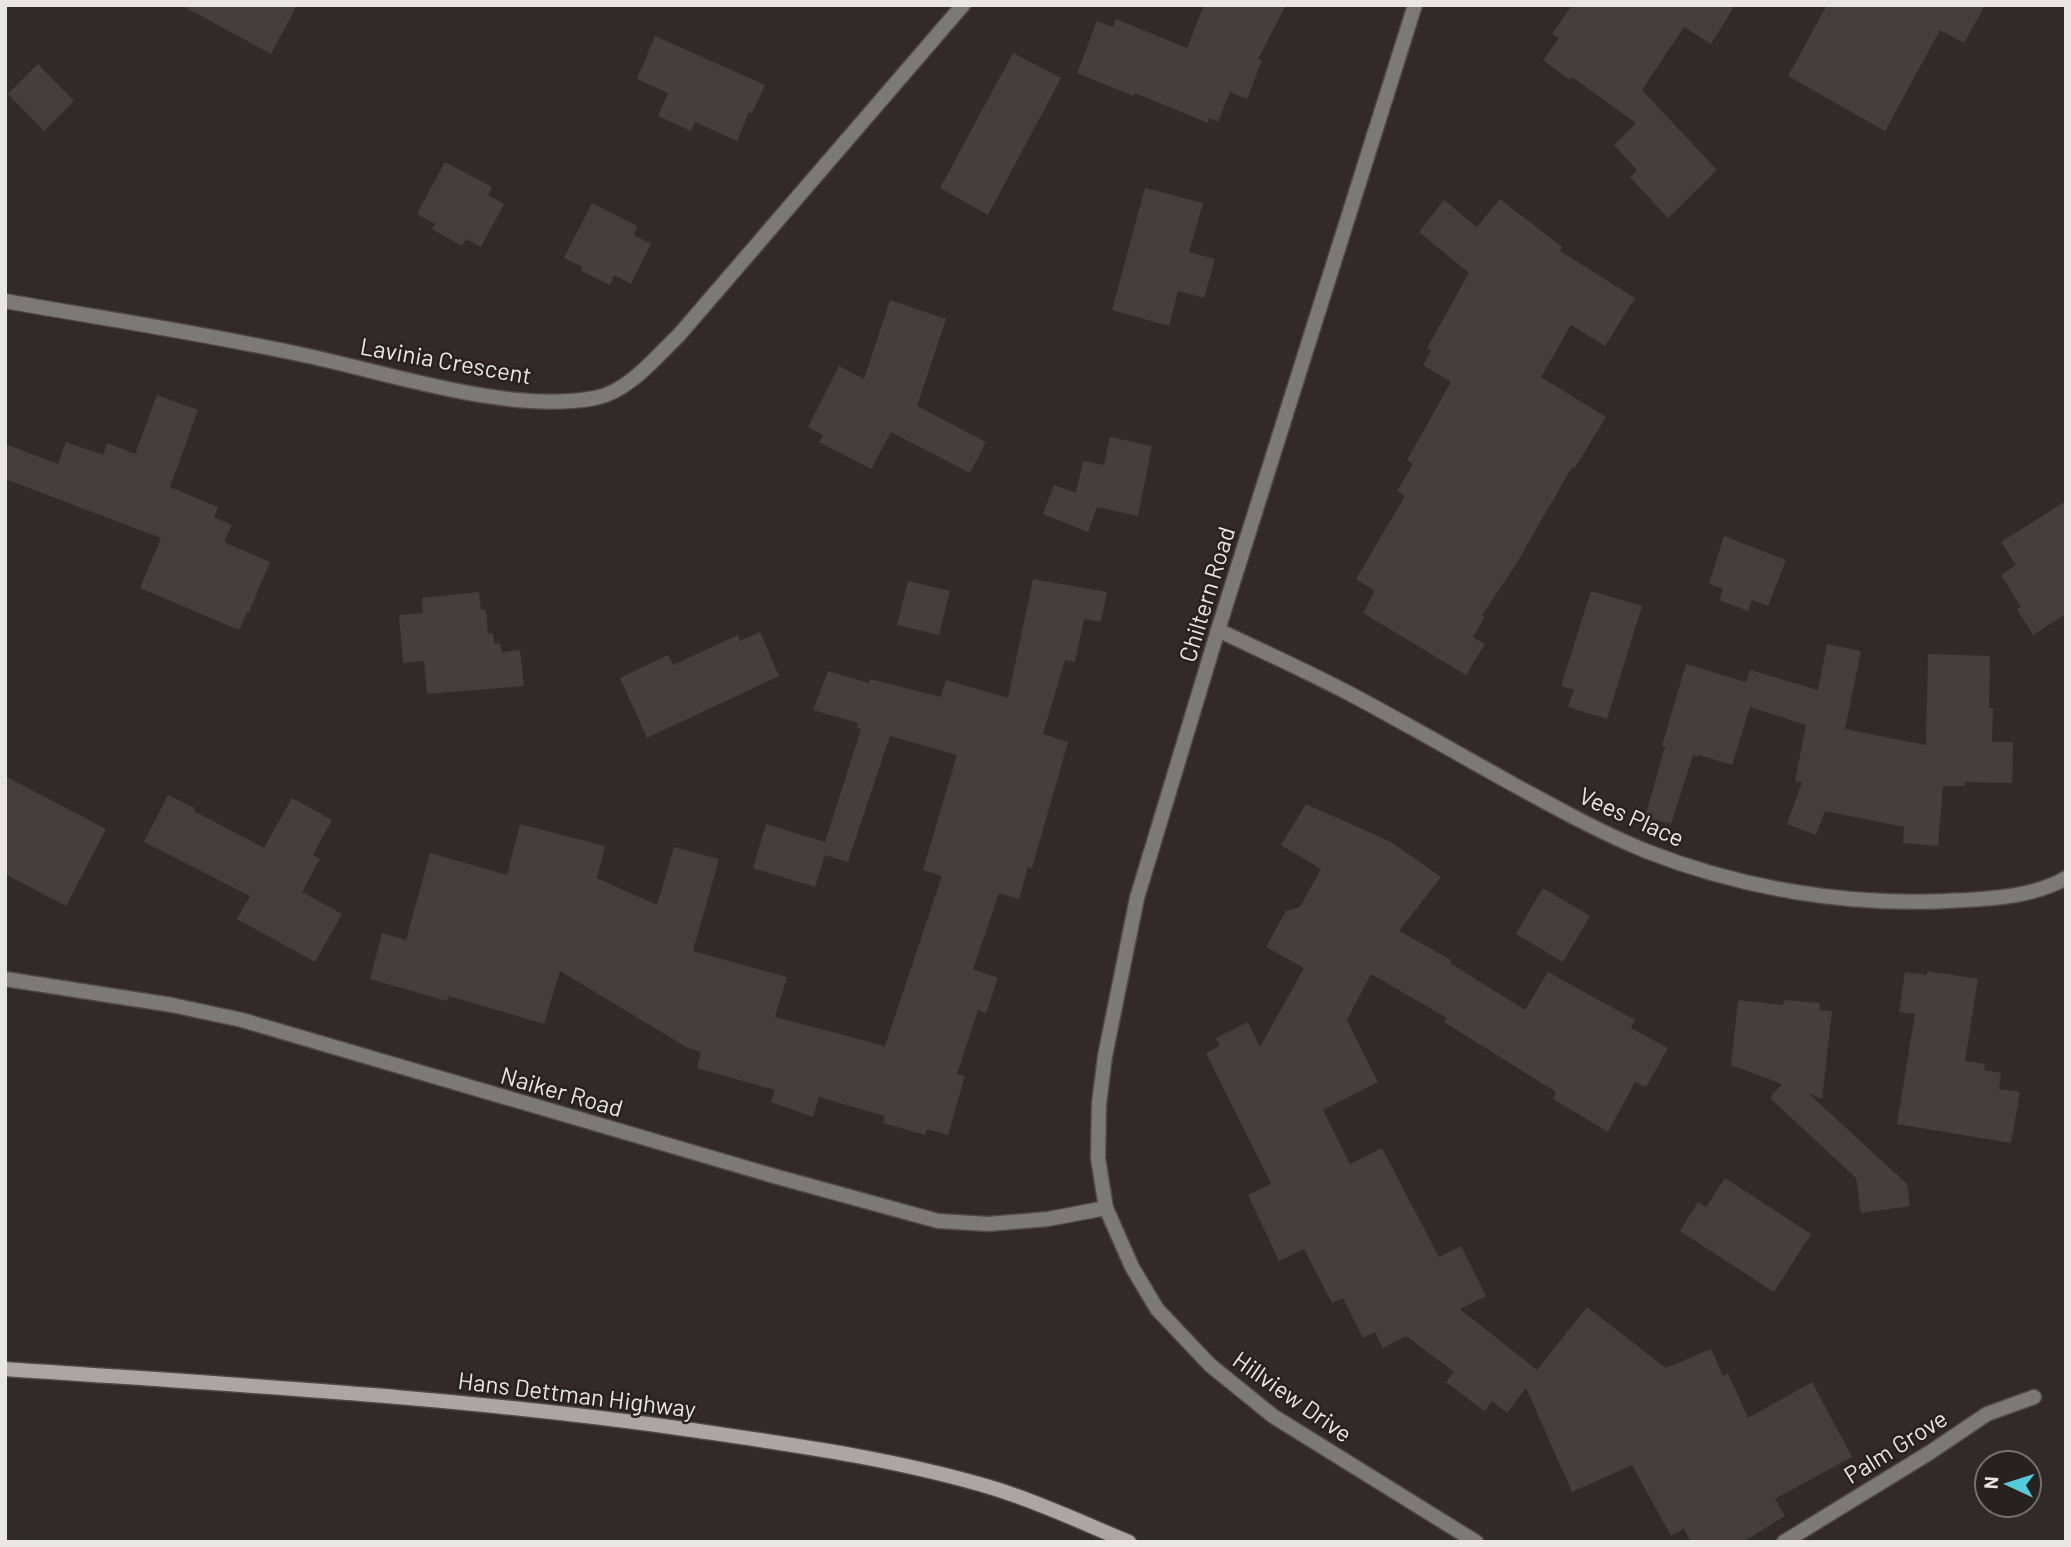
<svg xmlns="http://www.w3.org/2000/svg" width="2071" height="1547" font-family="Barlow,sans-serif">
	<rect width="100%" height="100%" fill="#312a29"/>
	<!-- building -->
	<g fill="#443e3d">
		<path d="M 181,5 L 297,5 L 271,54 Z"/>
		<path d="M 1204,5 L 1286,5 L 1258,59 L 1262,60 L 1247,99 L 1230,92 L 1218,122 L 1209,118 L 1208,123 L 1135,93 L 1133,96 L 1077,73 L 1097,21 L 1113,27 L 1116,19 L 1187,48 Z"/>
		<path d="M 1572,5 L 1735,5 L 1711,44 L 1684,27 L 1642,90 L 1717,170 L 1668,218 L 1630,177 L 1637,170 L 1614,145 L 1636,123 L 1572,77 L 1570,80 L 1543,60 L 1559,38 L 1552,34 Z"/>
		<path d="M 1827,5 L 1985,5 L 1964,43 L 1940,30 L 1885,131 L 1788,76 Z"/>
		<path d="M 655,36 L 765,85 L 752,113 L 749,112 L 737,141 L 695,122 L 691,131 L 658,116 L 668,93 L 637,79 Z"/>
		<path d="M 1013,53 L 1061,78 L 988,215 L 940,188 Z"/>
		<path d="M 38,64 L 74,101 L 44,131 L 8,94 Z"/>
		<path d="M 445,162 L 492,187 L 488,195 L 504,204 L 481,247 L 466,239 L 462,246 L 432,229 L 435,224 L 417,214 Z"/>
		<path d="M 1145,188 L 1203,203 L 1189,252 L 1215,259 L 1204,298 L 1178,291 L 1169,326 L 1112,310 Z"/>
		<path d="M 1500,199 L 1562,247 L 1560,251 L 1635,298 L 1605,346 L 1571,325 L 1541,377 L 1606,417 L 1574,469 L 1572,467 L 1515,566 L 1482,615 L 1485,617 L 1473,637 L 1485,644 L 1466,675 L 1363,613 L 1375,591 L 1356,579 L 1405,496 L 1397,491 L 1413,464 L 1407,460 L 1451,382 L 1423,365 L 1431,351 L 1427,348 L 1469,273 L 1419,232 L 1444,200 L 1477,227 Z"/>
		<path d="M 592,203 L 637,226 L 634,235 L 651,244 L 631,284 L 614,275 L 610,285 L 581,271 L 583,267 L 564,258 Z"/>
		<path d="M 890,300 L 946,319 L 917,406 L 986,442 L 970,473 L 891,432 L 871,469 L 819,442 L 823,435 L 808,427 L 839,366 L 864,379 Z"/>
		<path d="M 157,395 L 198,410 L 170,487 L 218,507 L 214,517 L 232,525 L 224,542 L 270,562 L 249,612 L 247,612 L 239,630 L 140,588 L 161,538 L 5,479 L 5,444 L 58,464 L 66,442 L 103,455 L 107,443 L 135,454 Z"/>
		<path d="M 1110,437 L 1152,446 L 1138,516 L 1097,507 L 1088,532 L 1043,514 L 1054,485 L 1076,493 L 1083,461 L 1104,465 Z"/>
		<path d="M 2066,501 L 2066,614 L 2033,635 L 2017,609 L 2021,607 L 2001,575 L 2016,565 L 2001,542 Z"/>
		<path d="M 1724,536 L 1786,560 L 1768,606 L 1752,600 L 1748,611 L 1719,600 L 1723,589 L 1709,584 Z"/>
		<path d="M 1033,579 L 1107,592 L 1101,622 L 1084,619 L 1075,662 L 1065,660 L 1043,734 L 1068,742 L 1032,868 L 1028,867 L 1019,899 L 999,893 L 973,969 L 998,978 L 986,1013 L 978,1010 L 957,1074 L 965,1076 L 948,1135 L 927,1129 L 925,1135 L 883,1123 L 885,1116 L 819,1097 L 813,1117 L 771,1102 L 775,1090 L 697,1068 L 701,1052 L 688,1048 L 560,971 L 544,1024 L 449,996 L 447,1001 L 370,979 L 382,933 L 406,940 L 430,853 L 507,875 L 520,824 L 605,846 L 597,878 L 657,905 L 674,847 L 719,859 L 693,951 L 787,977 L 775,1017 L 885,1046 L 942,876 L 923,870 L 957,755 L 890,736 L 848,862 L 825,855 L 815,887 L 753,868 L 766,824 L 825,842 L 861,729 L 857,728 L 858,723 L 813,710 L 828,671 L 869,683 L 870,679 L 941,697 L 946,680 L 1008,698 Z"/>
		<path d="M 908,581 L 950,591 L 939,635 L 897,625 Z"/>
		<path d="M 1591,591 L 1642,606 L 1607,719 L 1568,707 L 1574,690 L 1561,686 Z"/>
		<path d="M 479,592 L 481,610 L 486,609 L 488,634 L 493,633 L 494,644 L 500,643 L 502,652 L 520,650 L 524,686 L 427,694 L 424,661 L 403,663 L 399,615 L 423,613 L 422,598 Z"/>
		<path d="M 760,632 L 779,676 L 647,738 L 620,678 L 668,655 L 673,665 L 738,635 L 740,641 Z"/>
		<path d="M 1827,644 L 1861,651 L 1845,729 L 1926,745 L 1928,654 L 1990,656 L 1989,708 L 1993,708 L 1992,742 L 2013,742 L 2012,783 L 1965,782 L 1965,786 L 1943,786 L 1938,846 L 1903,843 L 1904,827 L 1825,811 L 1816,835 L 1787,824 L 1802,782 L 1795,781 L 1806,725 L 1750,707 L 1732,765 L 1699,755 L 1698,757 L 1693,755 L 1671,824 L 1645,817 L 1665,747 L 1662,746 L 1686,664 L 1746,682 L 1750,670 L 1818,690 Z"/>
		<path d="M 5,776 L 106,829 L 66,906 L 5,874 Z"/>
		<path d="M 168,795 L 195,808 L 194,811 L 264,848 L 292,798 L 332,820 L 313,855 L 320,859 L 302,892 L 342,914 L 315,962 L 237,919 L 250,896 L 144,842 Z"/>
		<path d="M 1306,804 L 1391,842 L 1441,877 L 1399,931 L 1451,960 L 1450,963 L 1525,1010 L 1548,972 L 1635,1020 L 1631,1028 L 1668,1048 L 1646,1087 L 1635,1082 L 1608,1132 L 1553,1099 L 1556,1092 L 1444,1022 L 1447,1018 L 1371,974 L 1347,1020 L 1378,1082 L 1323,1110 L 1350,1164 L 1382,1148 L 1439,1257 L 1461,1246 L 1486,1296 L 1460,1309 L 1537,1370 L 1587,1307 L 1666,1368 L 1711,1349 L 1723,1376 L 1728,1373 L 1748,1418 L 1812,1382 L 1852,1457 L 1775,1499 L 1785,1516 L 1743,1542 L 1691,1542 L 1684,1529 L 1671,1536 L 1632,1465 L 1572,1492 L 1526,1388 L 1507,1413 L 1492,1401 L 1484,1411 L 1446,1382 L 1454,1372 L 1406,1336 L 1383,1348 L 1375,1332 L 1363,1338 L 1343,1298 L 1332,1303 L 1304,1249 L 1279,1261 L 1248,1195 L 1271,1184 L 1206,1053 L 1220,1046 L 1216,1038 L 1248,1022 L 1260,1047 L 1304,968 L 1266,947 L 1286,911 L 1300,907 L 1321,869 L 1281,845 Z"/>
		<path d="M 1543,888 L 1590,916 L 1563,962 L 1516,934 Z"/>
		<path d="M 1928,971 L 1978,979 L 1965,1061 L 1985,1064 L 1984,1070 L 2001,1073 L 1999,1089 L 2020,1092 L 2011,1143 L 1897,1124 L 1915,1014 L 1899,1012 L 1905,972 L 1927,975 Z"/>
		<path d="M 1738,1000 L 1783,1005 L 1784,1000 L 1820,1003 L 1819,1010 L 1832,1011 L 1822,1099 L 1808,1093 L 1907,1184 L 1910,1206 L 1861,1213 L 1856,1178 L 1770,1098 L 1782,1084 L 1731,1065 Z"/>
		<path d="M 1725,1178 L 1811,1234 L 1774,1292 L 1680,1231 L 1698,1202 L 1706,1207 Z"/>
	</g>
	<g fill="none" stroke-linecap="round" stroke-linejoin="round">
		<!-- street casing -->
		<g stroke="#4f4847" stroke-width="17">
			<g id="street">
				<path d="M 1415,5 L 1218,630 L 1137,898 L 1105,1056 L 1099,1104 L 1098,1158 L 1106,1208 L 1132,1267 L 1157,1309 L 1210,1365 L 1273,1416 L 1476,1542"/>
				<path d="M 5,301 C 106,319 208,334 308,356 C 393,374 510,414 595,398 C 628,392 656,357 679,335 L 963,5"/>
				<path d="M 1218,630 C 1264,652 1311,673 1356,697 C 1410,726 1464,757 1518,787 C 1560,810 1602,833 1646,851 C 1740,888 1846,906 1947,901 C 1985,899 2032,898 2066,878"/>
				<path d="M 5,979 L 172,1005 L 242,1020 L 774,1176 L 938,1221 L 988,1224 L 1048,1219 L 1106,1208"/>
				<path d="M 1784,1542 L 1929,1453 L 1987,1414 L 2034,1397"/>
			</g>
		</g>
		<!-- secondary casing -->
		<g stroke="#4f4847" stroke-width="17">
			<path id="secondary" d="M 5,1369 C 235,1385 464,1397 692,1430 C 794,1445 897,1459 996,1489 C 1041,1503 1085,1524 1129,1542"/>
		</g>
		<!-- street -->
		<use href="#street" stroke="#7d7979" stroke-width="14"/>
		<!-- secondary -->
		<use href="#secondary" stroke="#aba5a4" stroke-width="14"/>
	</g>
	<g text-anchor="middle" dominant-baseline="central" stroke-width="5" stroke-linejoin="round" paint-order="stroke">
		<!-- street labels -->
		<g font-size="24" fill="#eae6e5" stroke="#272120">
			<text transform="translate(446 360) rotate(10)">Lavinia Crescent</text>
			<text transform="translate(1206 594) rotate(-73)">Chiltern Road</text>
			<text transform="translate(1632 816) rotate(24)">Vees Place</text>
			<text transform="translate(562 1091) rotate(16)">Naiker Road</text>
			<text transform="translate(577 1394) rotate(7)">Hans Dettman Highway</text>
			<text transform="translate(1293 1396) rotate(35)">Hillview Drive</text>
			<text transform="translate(1895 1446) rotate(-32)">Palm Grove</text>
		</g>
	</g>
	<!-- border -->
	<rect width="2071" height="1547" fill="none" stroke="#eae6e5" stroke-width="14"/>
	<!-- north arrow -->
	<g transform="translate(2008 1484) rotate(274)"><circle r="33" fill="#272120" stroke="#75706f" stroke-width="2"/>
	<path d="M0-5L12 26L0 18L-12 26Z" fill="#53cbdb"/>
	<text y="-10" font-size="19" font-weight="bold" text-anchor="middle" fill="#eae6e5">N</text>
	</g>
</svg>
